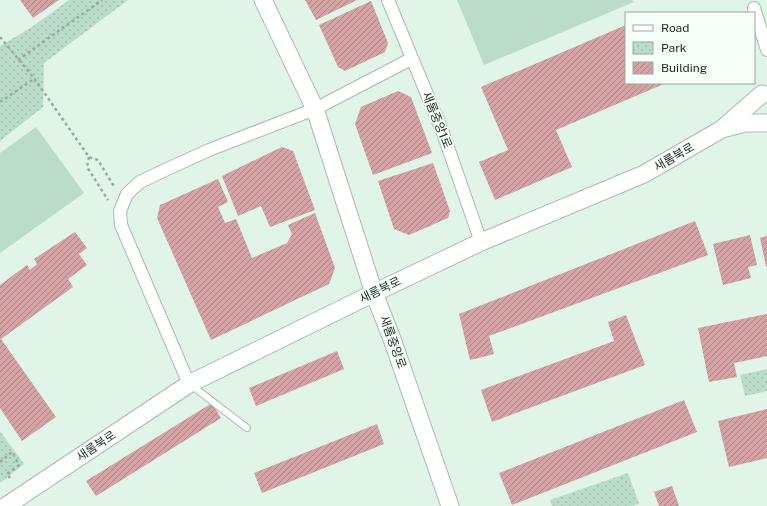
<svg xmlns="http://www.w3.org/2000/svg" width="767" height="506" font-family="'Public Sans','Noto Sans KR',sans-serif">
	<defs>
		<pattern id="park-dots" width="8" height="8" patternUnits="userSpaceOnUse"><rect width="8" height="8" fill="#bbdcc8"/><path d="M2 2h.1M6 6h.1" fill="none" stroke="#a0bdac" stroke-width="1.8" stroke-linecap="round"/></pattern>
		<pattern id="building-hatch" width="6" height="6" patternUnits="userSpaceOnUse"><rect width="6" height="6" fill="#d3a3a6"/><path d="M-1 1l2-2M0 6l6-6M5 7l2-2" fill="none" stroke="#ab8587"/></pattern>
	</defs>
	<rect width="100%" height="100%" fill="#e0f4e8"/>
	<!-- park -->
	<g fill="url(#park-dots)">
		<path d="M 69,0 L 128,0 L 44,63 L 43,107 L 0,141 L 0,46 L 32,27 Z"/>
		<path d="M 767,369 L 767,391 L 745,396 L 740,375 Z"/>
		<path d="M 0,431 L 24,464 L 0,483 Z"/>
		<path d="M 628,473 L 639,504 L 632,506 L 552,506 L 550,500 Z"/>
	</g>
	<!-- pitch -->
	<g fill="#bbdcc8">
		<path d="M 457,0 L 632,0 L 634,2 L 484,65 Z"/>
		<path d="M 36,127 L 84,193 L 0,253 L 0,153 Z"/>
	</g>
	<!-- building -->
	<g fill="url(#building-hatch)">
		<path d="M 20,0 L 59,0 L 33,18 Z"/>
		<path d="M 305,0 L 357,0 L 316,20 Z"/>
		<path d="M 371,1 L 388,43 L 385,52 L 345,71 L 338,67 L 319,25 Z"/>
		<path d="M 626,25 L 626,83 L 666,83 L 556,130 L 572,167 L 495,200 L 479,162 L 508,150 L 481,87 Z"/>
		<path d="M 398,91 L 411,97 L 432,153 L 373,175 L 355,124 L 361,107 Z"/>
		<path d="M 282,147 L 293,151 L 315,210 L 270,227 L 261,206 L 238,216 L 222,176 Z"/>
		<path d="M 433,163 L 450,211 L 448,218 L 409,235 L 394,229 L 378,181 Z"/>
		<path d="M 218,179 L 228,202 L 218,207 L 225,223 L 236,219 L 252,258 L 287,243 L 292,234 L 288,225 L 315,213 L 335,268 L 329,284 L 211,340 L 157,218 L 160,205 Z"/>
		<path d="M 695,221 L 708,255 L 489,336 L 494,354 L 470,360 L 459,314 Z"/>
		<path d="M 75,232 L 87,248 L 79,254 L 87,265 L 68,279 L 73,287 L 1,339 L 56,417 L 22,441 L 0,408 L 0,285 L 27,265 L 30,270 L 37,264 L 34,259 Z"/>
		<path d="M 750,235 L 757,265 L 748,267 L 751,278 L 723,285 L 713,244 Z"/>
		<path d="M 767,236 L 767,266 L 766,266 L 760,238 Z"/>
		<path d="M 767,314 L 767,356 L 734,363 L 737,377 L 709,382 L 698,328 Z"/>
		<path d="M 626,315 L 645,365 L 492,422 L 481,390 L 614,341 L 608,322 Z"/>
		<path d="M 337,351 L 344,369 L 256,406 L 249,388 Z"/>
		<path d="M 684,400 L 697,432 L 512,505 L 499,473 Z"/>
		<path d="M 212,403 L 221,418 L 96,496 L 86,481 Z"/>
		<path d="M 767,409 L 767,458 L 729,467 L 718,421 Z"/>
		<path d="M 377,424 L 384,444 L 262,493 L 254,473 Z"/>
		<path d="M 672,486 L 679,506 L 659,506 L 654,492 Z"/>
	</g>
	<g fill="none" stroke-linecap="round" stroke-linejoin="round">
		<!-- lane casing -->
		<g stroke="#a8bbaf" stroke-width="8">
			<path id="lane" d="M 191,385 L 247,428"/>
		</g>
		<!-- street casing -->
		<g stroke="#a8bbaf" stroke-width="14">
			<g id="street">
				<path d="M 388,0 L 443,133 L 481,242"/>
				<path d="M 754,8 L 767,50"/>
				<path d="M 189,384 L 121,225 L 120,211 L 127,194 L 140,182 L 165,170 L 209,150 L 315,109 L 411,59"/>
			</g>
		</g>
		<!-- secondary casing -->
		<g stroke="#a8bbaf" stroke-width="19">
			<g id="secondary">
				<path d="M 263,0 L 315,109 L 374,293 L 392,339 L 450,506"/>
				<path d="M 726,128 L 745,123 L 767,123"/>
				<path d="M 6,506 L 189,384 L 374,293 L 481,242 L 644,174 L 722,129 L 762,94"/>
			</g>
		</g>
		<!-- path -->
		<g stroke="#9baaa1" stroke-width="2.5" stroke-dasharray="3 3" stroke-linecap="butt">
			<path d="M 0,37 L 34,78 L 89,157 L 98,160 L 115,188"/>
			<path d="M 18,60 L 102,0"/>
			<path d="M 0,102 L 34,79"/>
			<path d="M 89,157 L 87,167 L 108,200"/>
			<path d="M 0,462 L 12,452 L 19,465 L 7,474 L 10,478"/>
		</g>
		<!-- lane -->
		<use href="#lane" stroke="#fff" stroke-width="6"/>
		<!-- street -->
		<use href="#street" stroke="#fff" stroke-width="12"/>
		<!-- secondary -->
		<use href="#secondary" stroke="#fff" stroke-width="17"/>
	</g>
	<g text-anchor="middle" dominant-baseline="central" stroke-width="3.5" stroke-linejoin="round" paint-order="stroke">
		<!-- street labels -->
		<g font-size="12" fill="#1e2621" stroke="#f3fff7">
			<text transform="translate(437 120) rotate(68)">새롬중앙1로</text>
			<text transform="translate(674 157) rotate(-30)">새롬북로</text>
			<text transform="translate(380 290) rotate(-26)">새롬북로</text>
			<text transform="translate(393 342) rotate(70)">새롬중앙로</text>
			<text transform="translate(96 446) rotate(-34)">새롬북로</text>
		</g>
	</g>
	<!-- legend -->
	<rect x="625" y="12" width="130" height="72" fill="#f3fff7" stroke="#9ea8a1"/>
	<rect x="633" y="25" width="20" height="6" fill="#ffffff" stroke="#9ea8a1"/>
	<text x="661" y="32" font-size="12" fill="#1e2621">Road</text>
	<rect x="633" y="42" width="20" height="12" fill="url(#park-dots)" stroke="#9ea8a1"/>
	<text x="661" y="52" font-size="12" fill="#1e2621">Park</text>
	<rect x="633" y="62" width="20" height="12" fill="url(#building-hatch)" stroke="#9ea8a1"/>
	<text x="661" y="72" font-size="12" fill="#1e2621">Building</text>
</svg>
